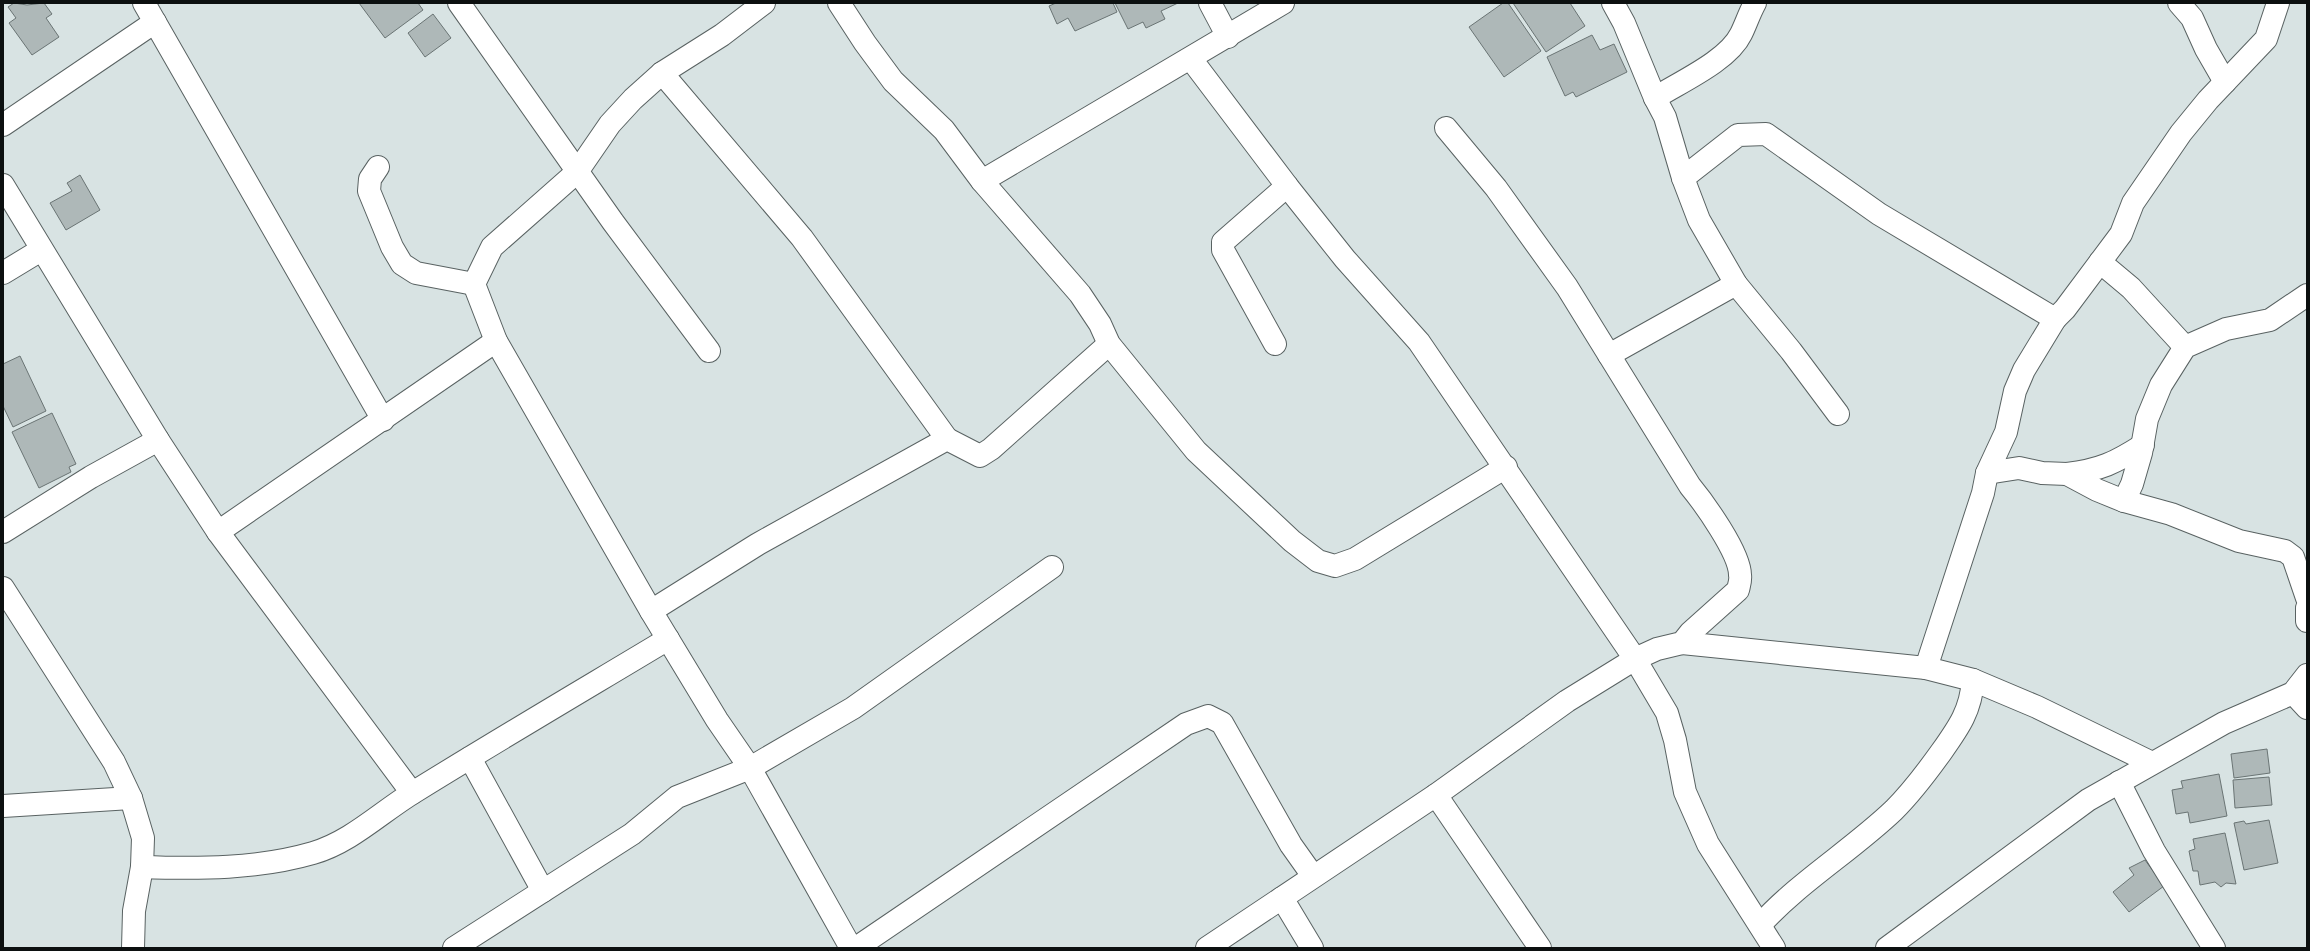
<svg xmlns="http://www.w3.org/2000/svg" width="2310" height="951" font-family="'Golos Text',sans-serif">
	<rect width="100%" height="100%" fill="#d8e3e3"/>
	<!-- building -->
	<g fill="#aeb8b8" stroke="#6a7474">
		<path d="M 14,3 L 27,5 L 44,3 L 52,14 L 46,18 L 59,37 L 32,55 L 9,23 L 16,18 L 8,7 Z"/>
		<path d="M 359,3 L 418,3 L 423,10 L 385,38 Z"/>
		<path d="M 1056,3 L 1113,3 L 1117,12 L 1075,31 L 1068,18 L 1057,24 L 1049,6 Z"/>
		<path d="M 1115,3 L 1178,3 L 1161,11 L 1165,19 L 1146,28 L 1143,22 L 1128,29 Z"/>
		<path d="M 1503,3 L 1508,3 L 1541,51 L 1504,77 L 1469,27 Z"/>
		<path d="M 1513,3 L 1570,3 L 1585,26 L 1546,52 Z"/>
		<path d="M 433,14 L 451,38 L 425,57 L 408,33 Z"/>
		<path d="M 1592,35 L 1600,50 L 1614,44 L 1627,72 L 1576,97 L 1573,92 L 1565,96 L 1547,57 Z"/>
		<path d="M 80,175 L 100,210 L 66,230 L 50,203 L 72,191 L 67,183 Z"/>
		<path d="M 20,356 L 46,411 L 13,427 L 3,406 L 3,364 Z"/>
		<path d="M 52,413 L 76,464 L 69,467 L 71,472 L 39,488 L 12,432 Z"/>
		<path d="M 2267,749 L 2270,773 L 2234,778 L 2231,754 Z"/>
		<path d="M 2219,774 L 2227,816 L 2190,823 L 2188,812 L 2176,814 L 2172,790 L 2183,788 L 2181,781 Z"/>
		<path d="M 2269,777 L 2272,805 L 2235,808 L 2233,780 Z"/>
		<path d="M 2269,820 L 2278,863 L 2244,870 L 2234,823 L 2244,821 L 2246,824 Z"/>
		<path d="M 2225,833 L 2236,884 L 2226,883 L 2221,887 L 2215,882 L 2200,885 L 2198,871 L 2193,871 L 2189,851 L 2195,849 L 2193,839 Z"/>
		<path d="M 2145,860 L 2164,886 L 2129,912 L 2113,892 L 2134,875 L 2129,868 Z"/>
	</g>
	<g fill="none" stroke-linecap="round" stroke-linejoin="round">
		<!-- minor casing -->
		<g stroke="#596262" stroke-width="24">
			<g id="minor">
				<path d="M 144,3 L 383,420"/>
				<path d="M 459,3 L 613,222 L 709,351"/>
				<path d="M 764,3 L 722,35 L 662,73 L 633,99 L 610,124 L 577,172 L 492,247 L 474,284 L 496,341 L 651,611 L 717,720 L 750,768 L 851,948"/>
				<path d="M 839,3 L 865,43 L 893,81 L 944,130 L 982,181 L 1080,294 L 1100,324 L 1109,344 L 1196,451 L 1292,541 L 1318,561 L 1335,566 L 1355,559 L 1506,467"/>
				<path d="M 1210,3 L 1228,37"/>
				<path d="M 1613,3 L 1624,23 L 1655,98 L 1665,117 L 1683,178 L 1699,220 L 1736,284 L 1791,351 L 1838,414"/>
				<path d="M 2179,3 L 2192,18 L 2206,49 L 2225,82"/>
				<path d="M 1191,59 L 1287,186 L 1345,259 L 1419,342 L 1635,659 L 1667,713 L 1675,740 L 1685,792 L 1708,844 L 1774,948"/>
				<path d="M 662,73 L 802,238 L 947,439"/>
				<path d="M 1655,98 C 1680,82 1728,61 1741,34 C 1746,24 1749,14 1755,3"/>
				<path d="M 3,125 L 155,22"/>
				<path d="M 378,167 L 370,179 L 369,191 L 392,247 L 402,264 L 416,273 L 474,284"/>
				<path d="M 1683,178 L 1738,135 L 1766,134 L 1879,214 L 2055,319"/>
				<path d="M 982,181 L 1283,3"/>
				<path d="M 3,185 L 158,440 L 218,532 L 412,793"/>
				<path d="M 2100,262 L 2131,288 L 2185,347"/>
				<path d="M 3,273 L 41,250"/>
				<path d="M 1275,344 L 1223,250 L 1223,242 L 1287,186"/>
				<path d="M 1609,355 L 1736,284"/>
				<path d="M 1987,473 L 2019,468 L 2042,473 L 2067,474 L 2097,490 L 2124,501 L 2171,514 L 2239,541 L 2285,551 L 2293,557 L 2307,598"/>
				<path d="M 2067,474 C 2100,470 2115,463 2143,445"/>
				<path d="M 2124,501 L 2132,484 L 2141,453 L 2147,419 L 2161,385 L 2185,347 L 2226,329 L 2270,320 L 2307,295"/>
				<path d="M 3,532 L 91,477 L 158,440"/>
				<path d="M 218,532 L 496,341"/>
				<path d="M 3,588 L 114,762 L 131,798 L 143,838 L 142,867 L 134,911 L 133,948"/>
				<path d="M 2307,608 L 2307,621"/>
				<path d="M 651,611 L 758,544 L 947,439 L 980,456 L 991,449 L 1109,344"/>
				<path d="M 1682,643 L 1926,668 L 1973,680 L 2037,707 L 2152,763"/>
				<path d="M 1926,668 L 1983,493 L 1987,473 L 2006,432 L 2015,391 L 2024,370 L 2055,319 L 2065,309 L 2121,234 L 2133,203 L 2181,133 L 2208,100 L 2266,39 L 2278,3"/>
				<path d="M 2293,693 L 2307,708"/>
				<path d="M 470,758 L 543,891"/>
				<path d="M 2119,782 L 2154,851 L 2214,948"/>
				<path d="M 1436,795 L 1540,948"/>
				<path d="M 3,806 L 131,798"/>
				<path d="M 142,867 C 199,869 258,869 313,853 C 351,842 381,812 414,792 C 498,740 583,690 668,639"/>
				<path d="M 1282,898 L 1312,948"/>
				<path d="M 1760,925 C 1800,881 1851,851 1894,810 C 1912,792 1927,772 1942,751 C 1959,727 1971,710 1973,680"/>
				<path d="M 454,948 L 632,834 L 677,797 L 750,768 L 853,708 L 1052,567"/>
				<path d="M 856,948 L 1186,724 L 1208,716 L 1222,723 L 1291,845 L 1313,876"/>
				<path d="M 1207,948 L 1436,795 L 1567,701 L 1635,659 L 1657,649 L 1682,643 L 1690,633 L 1738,590 C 1739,585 1741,580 1740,575 C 1740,553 1704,503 1690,486 L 1567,287 L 1496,188 L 1446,128"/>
				<path d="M 1887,948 L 2088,800 L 2224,723 L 2293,693 L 2307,675"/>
			</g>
		</g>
		<!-- minor -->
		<use href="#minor" stroke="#fff" stroke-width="22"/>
	</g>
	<!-- border -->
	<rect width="2310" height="951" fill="none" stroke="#0c1010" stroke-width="8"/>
</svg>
